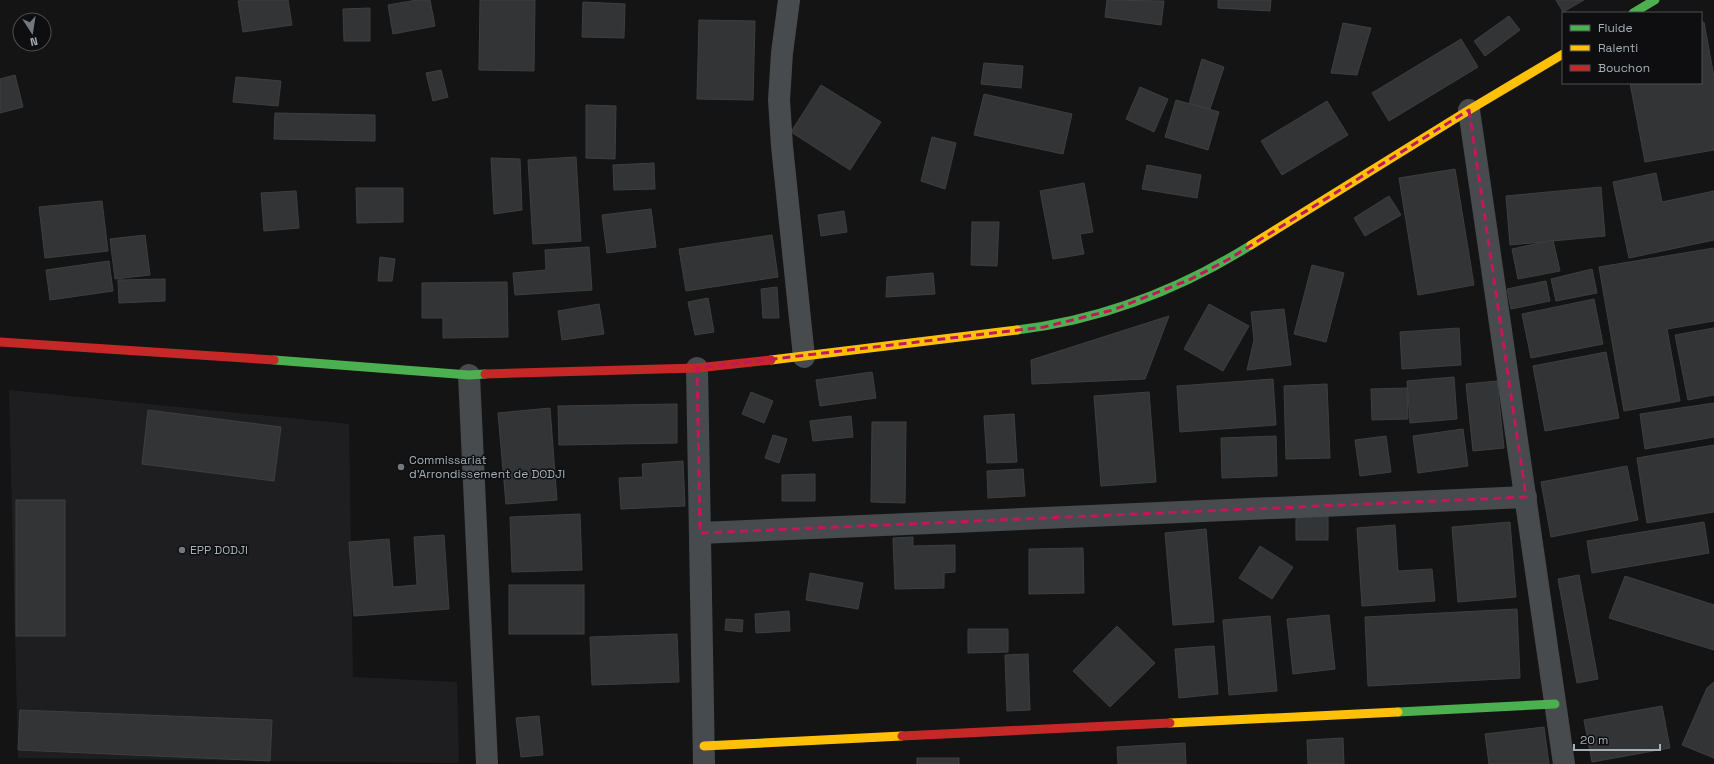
<svg xmlns="http://www.w3.org/2000/svg" width="1714" height="764" font-family="'Space Grotesk',sans-serif">
	<rect width="100%" height="100%" fill="#141414"/>
	<!-- built -->
	<path fill="#1e1e20" d="M 9,390 L 349,424 L 353,677 L 457,682 L 459,763 L 18,758 Z"/>
	<!-- building -->
	<g fill="#333435" stroke="#3c3f41">
		<path d="M 246,0 L 288,0 L 292,25 L 243,32 L 238,1 Z"/>
		<path d="M 417,0 L 430,0 L 435,26 L 393,34 L 388,5 Z"/>
		<path d="M 480,0 L 535,0 L 534,71 L 479,70 Z"/>
		<path d="M 1107,0 L 1164,1 L 1161,25 L 1105,17 Z"/>
		<path d="M 1218,0 L 1271,0 L 1270,11 L 1218,8 Z"/>
		<path d="M 1556,0 L 1584,0 L 1563,12 Z"/>
		<path d="M 583,2 L 625,4 L 624,38 L 582,37 Z"/>
		<path d="M 370,8 L 370,41 L 344,41 L 343,9 Z"/>
		<path d="M 1509,16 L 1520,30 L 1485,56 L 1474,41 Z"/>
		<path d="M 699,20 L 755,21 L 753,100 L 697,99 Z"/>
		<path d="M 1704,22 L 1714,77 L 1714,150 L 1645,162 L 1630,83 L 1701,83 L 1701,23 Z"/>
		<path d="M 1343,23 L 1371,28 L 1357,75 L 1331,73 Z"/>
		<path d="M 1461,39 L 1478,67 L 1389,121 L 1372,93 Z"/>
		<path d="M 1202,59 L 1224,67 L 1210,109 L 1189,104 Z"/>
		<path d="M 984,63 L 1023,66 L 1021,88 L 981,84 Z"/>
		<path d="M 441,70 L 448,97 L 433,101 L 426,73 Z"/>
		<path d="M 15,75 L 23,107 L 0,113 L 0,79 Z"/>
		<path d="M 236,77 L 281,81 L 278,106 L 233,102 Z"/>
		<path d="M 821,85 L 881,122 L 850,170 L 791,132 Z"/>
		<path d="M 1140,87 L 1168,99 L 1154,132 L 1126,119 Z"/>
		<path d="M 984,94 L 1072,114 L 1063,154 L 974,135 Z"/>
		<path d="M 1176,100 L 1219,112 L 1208,150 L 1165,137 Z"/>
		<path d="M 1327,101 L 1348,135 L 1282,175 L 1261,141 Z"/>
		<path d="M 586,105 L 616,106 L 615,159 L 586,158 Z"/>
		<path d="M 275,113 L 375,115 L 375,141 L 274,139 Z"/>
		<path d="M 932,137 L 956,143 L 945,189 L 921,181 Z"/>
		<path d="M 576,157 L 581,241 L 533,244 L 528,160 Z"/>
		<path d="M 491,158 L 520,159 L 522,210 L 494,214 Z"/>
		<path d="M 654,163 L 655,189 L 614,190 L 613,165 Z"/>
		<path d="M 1147,165 L 1201,175 L 1197,198 L 1142,189 Z"/>
		<path d="M 1455,169 L 1474,285 L 1418,295 L 1399,178 Z"/>
		<path d="M 1656,173 L 1662,202 L 1714,191 L 1714,240 L 1629,258 L 1613,182 Z"/>
		<path d="M 1084,183 L 1093,232 L 1080,234 L 1084,254 L 1053,259 L 1040,191 Z"/>
		<path d="M 1601,187 L 1605,236 L 1510,245 L 1506,196 Z"/>
		<path d="M 356,188 L 403,188 L 403,222 L 357,223 Z"/>
		<path d="M 296,191 L 299,228 L 264,231 L 261,193 Z"/>
		<path d="M 1389,196 L 1401,215 L 1365,236 L 1354,218 Z"/>
		<path d="M 102,201 L 108,251 L 45,258 L 39,207 Z"/>
		<path d="M 651,209 L 656,247 L 607,253 L 602,215 Z"/>
		<path d="M 844,211 L 847,232 L 821,236 L 818,215 Z"/>
		<path d="M 972,222 L 999,222 L 997,266 L 971,265 Z"/>
		<path d="M 145,235 L 150,275 L 115,279 L 110,239 Z"/>
		<path d="M 772,235 L 778,277 L 686,291 L 679,249 Z"/>
		<path d="M 1553,240 L 1560,271 L 1518,279 L 1512,249 Z"/>
		<path d="M 589,247 L 592,290 L 515,295 L 513,273 L 546,270 L 545,250 Z"/>
		<path d="M 1714,248 L 1714,321 L 1667,329 L 1680,401 L 1624,411 L 1599,267 Z"/>
		<path d="M 380,257 L 395,259 L 392,281 L 378,281 Z"/>
		<path d="M 109,261 L 113,291 L 50,300 L 46,270 Z"/>
		<path d="M 1312,265 L 1344,273 L 1326,342 L 1294,334 Z"/>
		<path d="M 1592,269 L 1597,293 L 1556,301 L 1551,279 Z"/>
		<path d="M 933,273 L 935,294 L 886,297 L 887,277 Z"/>
		<path d="M 165,279 L 165,301 L 119,303 L 118,280 Z"/>
		<path d="M 1546,281 L 1550,301 L 1511,309 L 1507,289 Z"/>
		<path d="M 507,282 L 508,337 L 443,338 L 443,318 L 422,318 L 422,283 Z"/>
		<path d="M 777,287 L 779,318 L 763,318 L 761,289 Z"/>
		<path d="M 708,298 L 714,332 L 695,335 L 688,302 Z"/>
		<path d="M 1594,299 L 1603,344 L 1531,358 L 1522,314 Z"/>
		<path d="M 599,304 L 604,334 L 562,340 L 558,311 Z"/>
		<path d="M 1209,304 L 1249,326 L 1223,371 L 1184,349 Z"/>
		<path d="M 1284,309 L 1291,365 L 1247,370 L 1254,340 L 1251,312 Z"/>
		<path d="M 1169,316 L 1145,379 L 1032,384 L 1031,360 Z"/>
		<path d="M 1459,328 L 1461,365 L 1402,369 L 1400,332 Z"/>
		<path d="M 1714,328 L 1714,395 L 1688,400 L 1675,335 Z"/>
		<path d="M 1606,352 L 1619,418 L 1545,431 L 1533,366 Z"/>
		<path d="M 872,372 L 876,398 L 820,406 L 816,380 Z"/>
		<path d="M 1454,377 L 1457,419 L 1410,423 L 1407,381 Z"/>
		<path d="M 1273,379 L 1276,425 L 1180,432 L 1177,386 Z"/>
		<path d="M 1497,381 L 1504,448 L 1473,451 L 1466,384 Z"/>
		<path d="M 1327,384 L 1330,458 L 1286,459 L 1284,386 Z"/>
		<path d="M 1407,388 L 1408,419 L 1372,420 L 1371,389 Z"/>
		<path d="M 751,392 L 773,401 L 764,423 L 742,414 Z"/>
		<path d="M 1149,392 L 1156,482 L 1101,486 L 1094,396 Z"/>
		<path d="M 1714,403 L 1714,437 L 1645,449 L 1640,414 Z"/>
		<path d="M 677,404 L 677,443 L 559,445 L 558,406 Z"/>
		<path d="M 550,408 L 557,500 L 506,504 L 498,413 Z"/>
		<path d="M 148,410 L 281,427 L 274,481 L 142,464 Z"/>
		<path d="M 1014,414 L 1017,462 L 987,463 L 984,416 Z"/>
		<path d="M 851,416 L 853,437 L 813,441 L 810,421 Z"/>
		<path d="M 872,422 L 906,422 L 905,503 L 871,502 Z"/>
		<path d="M 1463,429 L 1468,466 L 1418,473 L 1413,436 Z"/>
		<path d="M 773,435 L 787,439 L 779,463 L 765,458 Z"/>
		<path d="M 1276,436 L 1277,476 L 1222,478 L 1221,438 Z"/>
		<path d="M 1386,436 L 1391,472 L 1360,476 L 1355,440 Z"/>
		<path d="M 1714,445 L 1714,512 L 1647,523 L 1637,458 Z"/>
		<path d="M 683,461 L 685,506 L 621,509 L 619,478 L 643,477 L 642,464 Z"/>
		<path d="M 1627,466 L 1638,520 L 1551,537 L 1541,482 Z"/>
		<path d="M 1023,469 L 1025,496 L 988,498 L 987,471 Z"/>
		<path d="M 815,474 L 815,501 L 782,501 L 782,475 Z"/>
		<rect x="16" y="500" width="49" height="136"/>
		<rect x="1296" y="507" width="32" height="33"/>
		<path d="M 580,514 L 582,570 L 512,572 L 510,517 Z"/>
		<path d="M 1510,522 L 1516,597 L 1458,602 L 1452,527 Z"/>
		<path d="M 1704,522 L 1709,553 L 1592,573 L 1587,541 Z"/>
		<path d="M 1395,525 L 1398,571 L 1432,569 L 1435,601 L 1362,606 L 1357,528 Z"/>
		<path d="M 1206,529 L 1214,622 L 1173,625 L 1165,533 Z"/>
		<path d="M 444,535 L 449,609 L 354,616 L 349,542 L 389,539 L 393,587 L 417,585 L 414,537 Z"/>
		<path d="M 913,537 L 913,546 L 955,545 L 955,572 L 944,573 L 944,588 L 895,589 L 893,538 Z"/>
		<path d="M 1260,546 L 1293,567 L 1272,599 L 1239,578 Z"/>
		<path d="M 1083,548 L 1084,593 L 1029,594 L 1029,549 Z"/>
		<path d="M 810,573 L 863,583 L 858,609 L 806,600 Z"/>
		<path d="M 1579,575 L 1598,679 L 1577,683 L 1558,579 Z"/>
		<path d="M 1625,576 L 1714,605 L 1714,650 L 1609,618 Z"/>
		<rect x="509" y="585" width="75" height="49"/>
		<path d="M 1517,609 L 1520,678 L 1368,686 L 1365,617 Z"/>
		<path d="M 789,611 L 790,631 L 756,633 L 755,614 Z"/>
		<path d="M 1329,615 L 1335,669 L 1293,674 L 1287,619 Z"/>
		<path d="M 1270,616 L 1277,691 L 1229,695 L 1223,620 Z"/>
		<path d="M 726,619 L 743,620 L 742,632 L 725,630 Z"/>
		<path d="M 1117,626 L 1155,663 L 1110,707 L 1073,671 Z"/>
		<path d="M 968,629 L 1008,629 L 1008,652 L 968,653 Z"/>
		<path d="M 677,634 L 679,682 L 592,685 L 590,637 Z"/>
		<path d="M 1214,646 L 1218,694 L 1179,698 L 1175,649 Z"/>
		<path d="M 1028,654 L 1030,710 L 1007,711 L 1005,655 Z"/>
		<path d="M 1714,682 L 1714,758 L 1682,745 L 1707,688 Z"/>
		<path d="M 1662,706 L 1670,748 L 1592,762 L 1584,720 Z"/>
		<path d="M 20,710 L 272,720 L 270,761 L 18,750 Z"/>
		<path d="M 539,716 L 543,755 L 521,757 L 516,718 Z"/>
		<path d="M 1544,727 L 1549,764 L 1489,764 L 1485,734 Z"/>
		<path d="M 1343,738 L 1344,764 L 1308,764 L 1307,740 Z"/>
		<path d="M 1185,743 L 1186,764 L 1118,764 L 1117,747 Z"/>
		<rect x="917" y="758" width="42" height="6"/>
	</g>
	<g fill="none" stroke-linecap="round" stroke-linejoin="round">
		<!-- street -->
		<g stroke="#474b4d" stroke-width="22">
			<path d="M 789,0 L 782,53 L 779,100 L 782,146 L 804,357"/>
			<path d="M 1469,110 L 1564,764"/>
			<path d="M 697,368 L 704,764"/>
			<path d="M 469,375 L 487,764"/>
			<path d="M 700,533 L 1526,497"/>
		</g>
		<!-- fast -->
		<g stroke="#4caf50" stroke-width="9">
			<path d="M 1633,13 L 1655,0"/>
			<path d="M 1017,330 C 1100,320 1179,290 1251,245"/>
			<path d="M 274,360 L 469,375 L 485,374"/>
			<path d="M 1398,712 L 1555,704"/>
		</g>
		<!-- slow -->
		<g stroke="#ffc107" stroke-width="9">
			<path d="M 1251,245 L 1469,110 L 1563,54"/>
			<path d="M 771,360 L 1017,330"/>
			<path d="M 1170,723 L 1398,712"/>
			<path d="M 704,746 L 902,736"/>
		</g>
		<!-- jam -->
		<g stroke="#c62828" stroke-width="9">
			<path d="M 0,342 L 274,360"/>
			<path d="M 485,374 L 697,368 L 771,360"/>
			<path d="M 902,736 L 1170,723"/>
		</g>
	</g>
	<!-- marked area -->
	<path fill="none" stroke="#c2185b" stroke-width="3" stroke-dasharray="8 5" stroke-linejoin="round" d="M 1469,110 L 1526,497 L 700,533 L 697,368 L 1044,327 L 1113,310 L 1191,279 L 1229,259 Z"/>
	<!-- markers -->
	<g fill="#71797e" stroke="#0e0e10" stroke-width="1.5">
		<circle cx="401" cy="467" r="4"/>
		<circle cx="182" cy="550" r="4"/>
	</g>
	<g text-anchor="middle" dominant-baseline="central" stroke-width="3" stroke-linejoin="round" paint-order="stroke">
		<!-- poi labels -->
		<g font-size="12" fill="#a3b0b7" stroke="#0e0e10" text-anchor="start">
			<text x="409" y="460">Commissariat<tspan x="409" dy="14">d'Arrondissement de DODJI</tspan></text>
			<text x="190" y="550">EPP DODJI</text>
		</g>
	</g>
	<!-- legend -->
	<rect x="1562" y="12" width="140" height="72" fill="#0e0e10" stroke="#4a4f53"/>
	<rect x="1570" y="25" width="20" height="6" fill="#4caf50" stroke="#4a4f53"/>
	<text x="1598" y="32" font-size="12" fill="#a3b0b7">Fluide</text>
	<rect x="1570" y="45" width="20" height="6" fill="#ffc107" stroke="#4a4f53"/>
	<text x="1598" y="52" font-size="12" fill="#a3b0b7">Ralenti</text>
	<rect x="1570" y="65" width="20" height="6" fill="#c62828" stroke="#4a4f53"/>
	<text x="1598" y="72" font-size="12" fill="#a3b0b7">Bouchon</text>
	<!-- north arrow -->
	<g transform="translate(32 32) rotate(168)"><circle r="19" fill="#0e0e10" stroke="#4a4f53"/>
	<path d="M0-3L7 15L0 10L-7 15Z" fill="#71797e"/>
	<text y="-6" font-size="11" font-weight="bold" text-anchor="middle" fill="#a3b0b7">N</text>
	</g>
	<!-- scale -->
	<path d="M1574 744v6h86v-6" fill="none" stroke="#a3b0b7" stroke-width="2"/>
	<text x="1580" y="744" font-size="12" fill="#a3b0b7" stroke="#0e0e10" stroke-width="3" paint-order="stroke">20 m</text>
</svg>
